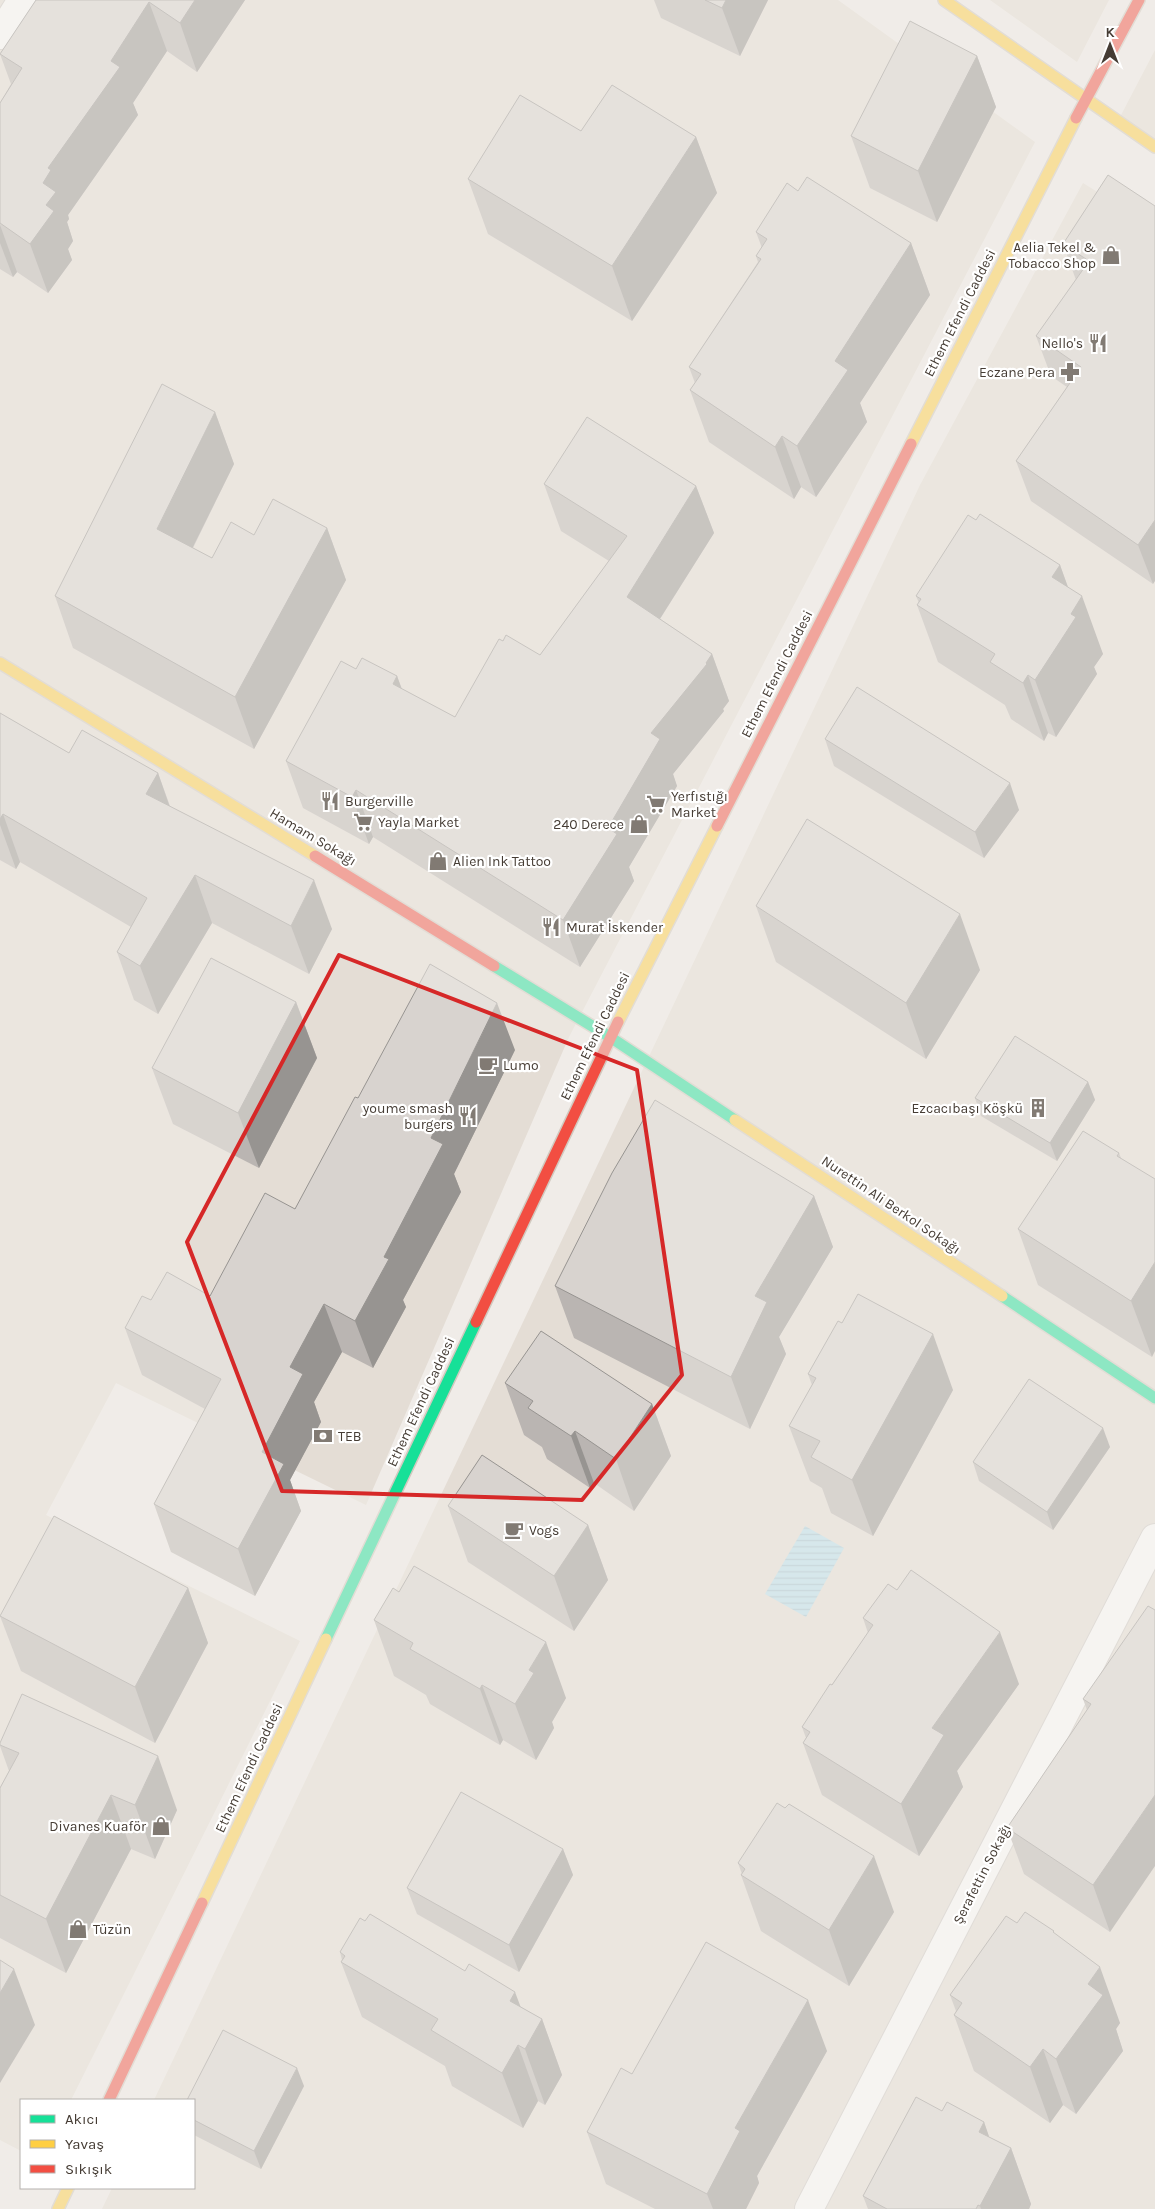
<svg xmlns="http://www.w3.org/2000/svg" width="1155" height="2209" font-family="Karla,sans-serif">
	<defs>
		<pattern id="water-rules" width="6" height="5" patternUnits="userSpaceOnUse" patternTransform="scale(1.25)"><rect width="6" height="5" fill="#b6e0ef"/><path d="M0 2.5h6" fill="none" stroke="#9ec1ce"/></pattern>
	</defs>
	<rect width="100%" height="100%" fill="#f0ece8"/>
	<!-- residential -->
	<g fill="#e4ddd5">
		<path d="M 0,0 L 838,0 L 1035,142 L 569,1037 L 366,1505 L 116,1383 L 46,1515 L 300,1641 L 71,2100 L 21,2100 L 21,2151 L 0,2140 Z"/>
		<path d="M 990,0 L 1109,0 L 1077,62 Z"/>
		<path d="M 1155,50 L 1155,140 L 1120,117 Z"/>
		<path d="M 1083,183 L 1155,228 L 1155,2209 L 102,2209 L 112,2188 L 194,2188 L 194,2100 L 154,2100 L 920,485 Z"/>
	</g>
	<!-- water -->
	<path fill="url(#water-rules)" d="M 805,1526 L 844,1548 L 806,1617 L 765,1594 Z"/>
	<g fill="none" stroke-linecap="round" stroke-linejoin="round">
		<!-- street casing -->
		<g stroke="#ccc8c4" stroke-width="30">
			<g id="street">
				<path d="M 0,35 L 22,0"/>
				<path d="M 809,2209 L 1155,1538"/>
			</g>
		</g>
		<!-- fast casing -->
		<g stroke="#d1c9bf" stroke-width="14">
			<g id="fast">
				<path d="M 494,966 L 610,1037 L 735,1120"/>
				<path d="M 1002,1296 L 1155,1398"/>
				<path d="M 326,1639 L 476,1322"/>
			</g>
		</g>
		<!-- slow casing -->
		<g stroke="#d1c9bf" stroke-width="14">
			<g id="slow">
				<path d="M 944,0 L 1155,147"/>
				<path d="M 911,444 L 1076,118"/>
				<path d="M 0,663 L 315,856"/>
				<path d="M 618,1022 L 717,826"/>
				<path d="M 735,1120 L 1002,1296"/>
				<path d="M 202,1903 L 326,1639"/>
				<path d="M 58,2209 L 68,2188"/>
			</g>
		</g>
		<!-- jam casing -->
		<g stroke="#d1c9bf" stroke-width="14">
			<g id="jam">
				<path d="M 1076,118 L 1139,0"/>
				<path d="M 717,826 L 911,444"/>
				<path d="M 315,856 L 494,966"/>
				<path d="M 476,1322 L 618,1022"/>
				<path d="M 109,2100 L 202,1903"/>
			</g>
		</g>
		<!-- street -->
		<use href="#street" stroke="#fdfcfc" stroke-width="28"/>
		<!-- fast -->
		<use href="#fast" stroke="#16e098" stroke-width="11"/>
		<!-- slow -->
		<use href="#slow" stroke="#ffcf43" stroke-width="11"/>
		<!-- jam -->
		<use href="#jam" stroke="#f24e42" stroke-width="11"/>
	</g>
	<!-- wall -->
	<g fill="#bab5b2">
		<path d="M 36,0 L 245,0 L 197,72 L 167,51 L 133,103 L 138,115 L 68,215 L 69,219 L 67,222 L 73,241 L 68,249 L 72,260 L 48,293 L 17,272 L 13,277 L 0,269 L 0,103 L 11,84 L 0,54 Z"/>
		<path d="M 654,0 L 768,0 L 740,56 L 661,18 Z"/>
		<path d="M 977,56 L 996,107 L 937,222 L 870,188 L 851,136 Z"/>
		<path d="M 581,131 L 696,137 L 717,193 L 632,321 L 488,234 L 468,179 Z"/>
		<path d="M 1108,175 L 1153,584 L 1031,501 L 1016,461 L 1067,387 L 1051,376 L 1036,336 L 1076,280 L 1063,244 Z"/>
		<path d="M 798,191 L 911,243 L 930,295 L 860,403 L 867,422 L 816,497 L 801,487 L 794,499 L 709,442 L 690,390 L 695,383 L 689,367 L 758,262 L 756,256 L 762,248 L 756,232 Z"/>
		<path d="M 215,412 L 234,464 L 193,548 L 212,558 L 254,535 L 327,528 L 346,580 L 254,749 L 73,648 L 55,596 Z"/>
		<path d="M 544,484 L 696,486 L 714,533 L 660,619 L 712,654 L 729,701 L 723,709 L 724,711 L 673,774 L 677,786 L 629,867 L 634,881 L 580,967 L 373,837 L 369,844 L 303,808 L 286,761 L 356,669 L 397,676 L 402,689 L 455,717 L 540,655 L 609,561 L 561,531 Z"/>
		<path d="M 976,520 L 1060,565 L 1068,587 L 1103,654 L 1094,667 L 1097,674 L 1056,737 L 1048,733 L 1044,741 L 1011,719 L 1005,705 L 938,662 L 917,605 L 919,603 L 916,596 Z"/>
		<path d="M 0,713 L 69,753 L 158,773 L 170,806 L 332,929 L 309,974 L 212,923 L 158,1014 L 134,1000 L 117,952 L 131,927 L 20,862 L 16,869 L 0,860 Z"/>
		<path d="M 825,739 L 1019,810 L 984,858 L 834,766 Z"/>
		<path d="M 756,906 L 980,970 L 926,1059 L 776,962 Z"/>
		<path d="M 296,1002 L 317,1058 L 259,1168 L 173,1124 L 152,1068 Z"/>
		<path d="M 515,1050 L 454,1174 L 461,1192 L 403,1300 L 406,1307 L 373,1368 L 342,1352 L 314,1402 L 321,1422 L 290,1480 L 301,1511 L 255,1596 L 171,1552 L 154,1504 L 205,1409 L 142,1375 L 125,1328 L 151,1300 L 210,1296 L 295,1209 L 358,1098 Z"/>
		<path d="M 1088,1082 L 1095,1100 L 1057,1161 L 981,1116 L 975,1098 Z"/>
		<path d="M 1119,1153 L 1121,1158 L 1152,1357 L 1038,1285 L 1018,1229 Z"/>
		<path d="M 814,1196 L 833,1247 L 779,1337 L 786,1354 L 750,1429 L 574,1338 L 555,1286 Z"/>
		<path d="M 842,1323 L 953,1390 L 873,1536 L 831,1513 L 822,1488 L 810,1481 L 789,1426 L 812,1385 L 808,1374 Z"/>
		<path d="M 505,1383 L 652,1404 L 671,1456 L 634,1511 L 594,1483 L 590,1488 L 547,1459 L 542,1447 L 524,1435 Z"/>
		<path d="M 1110,1447 L 1053,1530 L 979,1481 L 973,1462 Z"/>
		<path d="M 448,1506 L 588,1525 L 608,1580 L 574,1631 L 468,1562 Z"/>
		<path d="M 188,1588 L 208,1643 L 155,1743 L 21,1671 L 0,1616 Z"/>
		<path d="M 1155,1610 L 1110,1932 L 1024,1874 L 1007,1828 L 1087,1710 L 1083,1699 Z"/>
		<path d="M 863,1618 L 1019,1684 L 957,1771 L 963,1787 L 919,1856 L 822,1795 L 803,1743 L 806,1738 L 802,1727 L 868,1633 Z"/>
		<path d="M 374,1620 L 566,1698 L 552,1722 L 554,1728 L 536,1760 L 503,1740 L 500,1745 L 430,1704 L 426,1695 L 394,1676 Z"/>
		<path d="M 0,1743 L 177,1810 L 155,1859 L 131,1849 L 66,1973 L 0,1938 L 0,1788 L 9,1771 L 0,1746 Z"/>
		<path d="M 785,1808 L 894,1912 L 849,1986 L 761,1931 L 741,1875 L 742,1874 L 738,1863 Z"/>
		<path d="M 563,1849 L 573,1875 L 519,1972 L 417,1914 L 407,1888 Z"/>
		<path d="M 1017,1923 L 1055,1934 L 1120,2023 L 1116,2029 L 1123,2051 L 1076,2114 L 1063,2105 L 1050,2123 L 974,2071 L 954,2015 L 956,2011 L 950,1995 Z"/>
		<path d="M 340,1952 L 521,2007 L 542,2019 L 562,2075 L 545,2105 L 538,2101 L 523,2128 L 452,2086 L 445,2066 L 362,2017 L 341,1962 L 342,1960 Z"/>
		<path d="M 827,2051 L 757,2176 L 759,2183 L 746,2209 L 655,2209 L 606,2184 L 587,2132 L 632,2074 Z"/>
		<path d="M 304,2086 L 261,2169 L 194,2135 L 194,2100 Z"/>
		<path d="M 942,2111 L 984,2122 L 989,2137 L 1011,2148 L 1031,2204 L 1029,2209 L 868,2209 L 863,2196 Z"/>
	</g>
	<!-- shaded-wall -->
	<g fill="#979491">
		<path d="M 195,0 L 245,0 L 197,72 L 180,23 Z"/>
		<path d="M 726,0 L 768,0 L 740,56 L 722,8 Z"/>
		<path d="M 149,2 L 167,51 L 133,103 L 138,115 L 68,215 L 69,219 L 67,222 L 73,241 L 68,249 L 72,260 L 48,293 L 30,244 L 43,183 L 48,168 L 111,61 Z"/>
		<path d="M 977,56 L 996,107 L 937,222 L 918,171 Z"/>
		<path d="M 696,137 L 717,193 L 632,321 L 612,266 Z"/>
		<path d="M 0,225 L 17,272 L 13,277 L 0,243 Z"/>
		<path d="M 911,243 L 930,295 L 860,403 L 867,422 L 816,497 L 797,446 L 835,361 Z"/>
		<path d="M 215,412 L 234,464 L 176,581 L 157,529 Z"/>
		<path d="M 782,436 L 801,487 L 794,499 L 775,447 Z"/>
		<path d="M 696,486 L 714,533 L 644,644 L 627,597 Z"/>
		<path d="M 1155,520 L 1155,581 L 1153,584 L 1138,545 Z"/>
		<path d="M 327,528 L 346,580 L 254,749 L 235,697 Z"/>
		<path d="M 1060,565 L 1075,607 L 1082,596 L 1103,654 L 1094,667 L 1097,674 L 1056,737 L 1035,680 L 1052,577 Z"/>
		<path d="M 712,654 L 729,701 L 723,709 L 724,711 L 673,774 L 677,786 L 629,867 L 634,881 L 580,967 L 563,920 L 608,828 L 651,733 L 706,663 Z"/>
		<path d="M 1028,675 L 1048,733 L 1044,741 L 1023,683 Z"/>
		<path d="M 397,676 L 414,723 L 393,684 Z"/>
		<path d="M 158,773 L 175,822 L 146,794 Z"/>
		<path d="M 1010,783 L 1019,810 L 984,858 L 975,832 Z"/>
		<path d="M 356,790 L 373,837 L 369,844 L 352,797 Z"/>
		<path d="M 3,814 L 20,862 L 16,869 L 0,825 L 0,819 Z"/>
		<path d="M 195,875 L 212,923 L 158,1014 L 140,966 Z"/>
		<path d="M 314,880 L 332,929 L 309,974 L 291,926 Z"/>
		<path d="M 960,914 L 980,970 L 926,1059 L 906,1003 Z"/>
		<path d="M 296,1002 L 317,1058 L 259,1168 L 238,1113 Z"/>
		<path d="M 497,1003 L 515,1050 L 454,1174 L 461,1192 L 403,1300 L 406,1307 L 373,1368 L 355,1321 L 384,1257 L 431,1138 Z"/>
		<path d="M 1088,1082 L 1095,1100 L 1057,1161 L 1050,1143 Z"/>
		<path d="M 814,1196 L 833,1247 L 779,1337 L 786,1354 L 750,1429 L 731,1377 L 755,1296 Z"/>
		<path d="M 1155,1262 L 1155,1351 L 1152,1357 L 1131,1301 Z"/>
		<path d="M 324,1304 L 342,1352 L 314,1402 L 321,1422 L 290,1480 L 301,1511 L 255,1596 L 238,1549 L 262,1452 L 290,1367 Z"/>
		<path d="M 933,1334 L 953,1390 L 873,1536 L 852,1480 Z"/>
		<path d="M 652,1404 L 671,1456 L 634,1511 L 616,1459 Z"/>
		<path d="M 1103,1428 L 1110,1447 L 1053,1530 L 1047,1512 Z"/>
		<path d="M 575,1431 L 594,1483 L 590,1488 L 571,1436 Z"/>
		<path d="M 588,1525 L 608,1580 L 574,1631 L 554,1576 Z"/>
		<path d="M 188,1588 L 208,1643 L 155,1743 L 135,1687 Z"/>
		<path d="M 1000,1632 L 1019,1684 L 957,1771 L 963,1787 L 919,1856 L 901,1804 L 932,1728 Z"/>
		<path d="M 546,1642 L 566,1698 L 552,1722 L 554,1728 L 536,1760 L 515,1704 L 529,1670 Z"/>
		<path d="M 482,1685 L 503,1740 L 500,1745 L 480,1689 Z"/>
		<path d="M 158,1756 L 177,1810 L 155,1859 L 135,1805 Z"/>
		<path d="M 111,1795 L 131,1849 L 66,1973 L 46,1919 Z"/>
		<path d="M 1155,1795 L 1155,1866 L 1110,1932 L 1093,1885 Z"/>
		<path d="M 563,1849 L 573,1875 L 519,1972 L 509,1945 Z"/>
		<path d="M 874,1856 L 894,1912 L 849,1986 L 829,1930 Z"/>
		<path d="M 1100,1967 L 1120,2023 L 1116,2029 L 1123,2051 L 1076,2114 L 1056,2059 L 1088,1984 Z"/>
		<path d="M 14,1969 L 35,2025 L 0,2083 L 0,1993 Z"/>
		<path d="M 515,1992 L 532,2037 L 542,2019 L 562,2075 L 545,2105 L 525,2049 L 510,2001 Z"/>
		<path d="M 808,2000 L 827,2051 L 757,2176 L 759,2183 L 746,2209 L 713,2209 L 707,2194 L 735,2128 Z"/>
		<path d="M 518,2045 L 538,2101 L 523,2128 L 502,2073 Z"/>
		<path d="M 1043,2049 L 1063,2105 L 1050,2123 L 1030,2067 Z"/>
		<path d="M 297,2068 L 304,2086 L 261,2169 L 254,2151 Z"/>
		<path d="M 984,2122 L 1000,2168 L 1011,2148 L 1031,2204 L 1029,2209 L 981,2209 L 980,2206 L 979,2132 Z"/>
	</g>
	<!-- building -->
	<g fill="#d8d3cf" stroke="#979491">
		<path d="M 36,0 L 195,0 L 180,23 L 149,2 L 111,61 L 120,67 L 48,168 L 51,170 L 43,183 L 56,192 L 46,205 L 54,211 L 30,244 L 0,223 L 0,103 L 22,68 L 0,54 Z"/>
		<path d="M 705,0 L 726,0 L 722,8 Z"/>
		<path d="M 910,21 L 977,56 L 918,171 L 851,136 Z"/>
		<path d="M 612,85 L 696,137 L 612,266 L 468,179 L 520,95 L 581,131 Z"/>
		<path d="M 1108,175 L 1155,206 L 1155,520 L 1138,545 L 1016,461 L 1081,367 L 1036,336 L 1089,261 L 1063,244 Z"/>
		<path d="M 807,177 L 911,243 L 835,361 L 848,370 L 797,446 L 782,436 L 775,447 L 690,390 L 701,374 L 689,367 L 761,259 L 756,256 L 767,239 L 756,232 L 787,183 L 798,191 Z"/>
		<path d="M 162,384 L 215,412 L 157,529 L 212,558 L 231,522 L 254,535 L 273,499 L 327,528 L 235,697 L 55,596 Z"/>
		<path d="M 587,417 L 696,486 L 627,597 L 712,654 L 706,663 L 707,664 L 651,733 L 660,739 L 608,828 L 617,834 L 563,920 L 356,790 L 352,797 L 286,761 L 341,661 L 356,669 L 362,658 L 397,676 L 393,684 L 455,717 L 499,639 L 503,641 L 506,635 L 540,655 L 627,536 L 544,484 Z"/>
		<path d="M 980,514 L 1060,565 L 1052,577 L 1082,596 L 1071,614 L 1076,617 L 1035,680 L 1028,675 L 1023,683 L 990,662 L 995,654 L 917,605 L 921,599 L 916,596 L 968,515 L 976,520 Z"/>
		<path d="M 857,687 L 1010,783 L 975,832 L 825,739 Z"/>
		<path d="M 0,713 L 69,753 L 82,730 L 158,773 L 146,794 L 314,880 L 291,926 L 195,875 L 140,966 L 117,952 L 147,898 L 3,814 L 0,819 Z"/>
		<path d="M 807,819 L 960,914 L 906,1003 L 756,906 Z"/>
		<path d="M 211,958 L 296,1002 L 238,1113 L 152,1068 Z"/>
		<path d="M 430,964 L 497,1003 L 431,1138 L 443,1144 L 384,1257 L 389,1259 L 355,1321 L 324,1304 L 290,1367 L 303,1374 L 262,1452 L 284,1464 L 238,1549 L 154,1504 L 221,1379 L 125,1328 L 142,1296 L 151,1300 L 167,1272 L 210,1296 L 265,1193 L 295,1209 L 355,1097 L 358,1098 Z"/>
		<path d="M 1015,1036 L 1088,1082 L 1050,1143 L 975,1098 Z"/>
		<path d="M 655,1100 L 814,1196 L 755,1296 L 767,1302 L 731,1377 L 555,1286 L 612,1173 Z"/>
		<path d="M 1083,1131 L 1119,1153 L 1117,1156 L 1155,1179 L 1155,1262 L 1131,1301 L 1018,1229 Z"/>
		<path d="M 858,1294 L 933,1334 L 852,1480 L 811,1457 L 820,1441 L 789,1426 L 816,1378 L 808,1374 L 838,1321 L 842,1323 Z"/>
		<path d="M 541,1331 L 652,1404 L 616,1459 L 575,1431 L 571,1436 L 528,1408 L 533,1401 L 505,1383 Z"/>
		<path d="M 1029,1379 L 1103,1428 L 1047,1512 L 973,1462 Z"/>
		<path d="M 482,1455 L 588,1525 L 554,1576 L 448,1506 Z"/>
		<path d="M 54,1516 L 188,1588 L 135,1687 L 0,1616 Z"/>
		<path d="M 414,1566 L 546,1642 L 529,1670 L 534,1673 L 515,1704 L 482,1685 L 480,1689 L 410,1649 L 413,1643 L 374,1620 L 393,1588 L 399,1592 Z"/>
		<path d="M 911,1570 L 1000,1632 L 932,1728 L 944,1735 L 901,1804 L 803,1743 L 810,1732 L 802,1727 L 830,1684 L 832,1685 L 873,1625 L 863,1618 L 888,1584 L 897,1590 Z"/>
		<path d="M 1148,1606 L 1155,1610 L 1155,1795 L 1093,1885 L 1007,1828 L 1091,1704 L 1083,1699 Z"/>
		<path d="M 22,1694 L 158,1756 L 135,1805 L 111,1795 L 46,1919 L 0,1895 L 0,1788 L 19,1753 L 0,1745 L 0,1743 Z"/>
		<path d="M 461,1792 L 563,1849 L 509,1945 L 407,1888 Z"/>
		<path d="M 777,1803 L 785,1808 L 789,1804 L 874,1856 L 829,1930 L 741,1875 L 745,1869 L 738,1863 Z"/>
		<path d="M 1025,1912 L 1054,1931 L 1053,1932 L 1100,1967 L 1088,1984 L 1103,1995 L 1056,2059 L 1043,2049 L 1030,2067 L 954,2015 L 962,2003 L 950,1995 L 1006,1916 L 1017,1923 Z"/>
		<path d="M 370,1914 L 465,1971 L 469,1964 L 515,1992 L 510,2001 L 542,2019 L 525,2049 L 518,2045 L 502,2073 L 431,2030 L 438,2019 L 341,1962 L 345,1956 L 340,1952 L 360,1918 L 365,1921 Z"/>
		<path d="M 706,1942 L 808,2000 L 735,2128 L 740,2131 L 707,2194 L 587,2132 L 621,2068 L 632,2074 Z"/>
		<path d="M 0,1960 L 14,1969 L 0,1993 Z"/>
		<path d="M 223,2030 L 297,2068 L 254,2151 L 194,2120 L 194,2100 L 187,2100 Z"/>
		<path d="M 916,2097 L 942,2111 L 947,2102 L 984,2122 L 979,2132 L 1011,2148 L 980,2206 L 978,2205 L 976,2209 L 887,2209 L 863,2196 Z"/>
	</g>
	<!-- marked area -->
	<path d="M0 0H1155V2209H0ZM 339,955 L 637,1070 L 682,1375 L 582,1500 L 282,1491 L 187,1242 Z" fill="#f0ece8" fill-opacity=".55" fill-rule="evenodd"/>
	<path fill="none" stroke="#d62828" stroke-width="4" stroke-linejoin="round" d="M 339,955 L 637,1070 L 682,1375 L 582,1500 L 282,1491 L 187,1242 Z"/>
	<!-- icons -->
	<defs>
		<g id="shop-bare" transform="scale(1.5)"><path d="M-5-2.5h2.3a2.7 3.5 0 0 1 5.4 0H5L5.5 6h-11ZM-1.5-2.5h3a1.5 2.3 0 0 0-3 0Z" fill="#817a73" stroke="#fff" stroke-width="2.5" paint-order="stroke"/></g>
		<g id="restaurant-bare" transform="scale(1.5)"><path d="M-5-6h1v4h1v-4h1v4h1v-4h1v5L-1.5 .5V6h-2V.5L-5-1ZM5-6V6H3V1.5H1.5Q1.5-4 5-6Z" fill="#817a73" stroke="#fff" stroke-width="2.5" paint-order="stroke"/></g>
		<g id="pharmacy-bare" transform="scale(1.5)"><path d="M-2-6h4v4h4v4h-4v4h-4v-4h-4v-4h4Z" fill="#817a73" stroke="#fff" stroke-width="2.5" paint-order="stroke"/></g>
		<g id="supermarket-bare" transform="scale(1.5)"><path d="M-6-5.5h2.5l.6 2H6L4.5 2H-2.5L-4.4-4H-6ZM-1.5 3.2a1.3 1.3 0 1 0 .1 0ZM3 3.2a1.3 1.3 0 1 0 .1 0Z" fill="#817a73" stroke="#fff" stroke-width="2.5" paint-order="stroke"/></g>
		<g id="cafe-bare" transform="scale(1.5)"><path d="M-5.5-4.5H6V0H3Q3 3.5 0 3.5H-2.5Q-5.5 3.5-5.5 0ZM3-3.2v2h1.7v-2ZM-6 4.5H4V6H-6Z" fill="#817a73" stroke="#fff" stroke-width="2.5" paint-order="stroke"/></g>
		<g id="building-bare" transform="scale(1.5)"><path d="M-4-6H4V6H1V3H-1V6H-4ZM-2.5-4.3h1.7v1.8h-1.7ZM.8-4.3h1.7v1.8H.8ZM-2.5-1h1.7V.8h-1.7ZM.8-1h1.7V.8H.8Z" fill="#817a73" stroke="#fff" stroke-width="2.5" paint-order="stroke"/></g>
		<g id="bank-bare" transform="scale(1.5)"><path d="M-6-4H6V4H-6ZM0-2.3a2.3 2.3 0 1 0 0 4.6a2.3 2.3 0 1 0 0-4.6Z" fill="#817a73" stroke="#fff" stroke-width="2.5" paint-order="stroke"/></g>
	</defs>
	<g fill-rule="evenodd">
		<use href="#shop-bare" x="1111" y="255"/>
		<use href="#restaurant-bare" x="1098" y="343"/>
		<use href="#pharmacy-bare" x="1070" y="372"/>
		<use href="#restaurant-bare" x="330" y="801"/>
		<use href="#supermarket-bare" x="656" y="804"/>
		<use href="#supermarket-bare" x="363" y="822"/>
		<use href="#shop-bare" x="639" y="824"/>
		<use href="#shop-bare" x="438" y="861"/>
		<use href="#restaurant-bare" x="551" y="927"/>
		<use href="#cafe-bare" x="488" y="1065"/>
		<use href="#building-bare" x="1038" y="1108"/>
		<use href="#restaurant-bare" x="468" y="1116"/>
		<use href="#bank-bare" x="323" y="1436"/>
		<use href="#cafe-bare" x="514" y="1530"/>
		<use href="#shop-bare" x="161" y="1826"/>
		<use href="#shop-bare" x="78" y="1929"/>
	</g>
	<g text-anchor="middle" dominant-baseline="central" stroke-width="4.5" stroke-linejoin="round" paint-order="stroke">
		<!-- poi labels -->
		<g font-size="14" fill="#453c34" stroke="#fff" text-anchor="start">
			<text x="1096" y="247" text-anchor="end">Aelia Tekel &amp;<tspan x="1096" dy="16">Tobacco Shop</tspan></text>
			<text x="1083" y="343" text-anchor="end">Nello's</text>
			<text x="1055" y="372" text-anchor="end">Eczane Pera</text>
			<text x="671" y="796">Yerfıstığı<tspan x="671" dy="16">Market</tspan></text>
			<text x="345" y="801">Burgerville</text>
			<text x="378" y="822">Yayla Market</text>
			<text x="624" y="824" text-anchor="end">240 Derece</text>
			<text x="453" y="861">Alien Ink Tattoo</text>
			<text x="566" y="927">Murat İskender</text>
			<text x="503" y="1065">Lumo</text>
			<text x="453" y="1108" text-anchor="end">youme smash<tspan x="453" dy="16">burgers</tspan></text>
			<text x="1023" y="1108" text-anchor="end">Ezcacıbaşı Köşkü</text>
			<text x="338" y="1436">TEB</text>
			<text x="529" y="1530">Vogs</text>
			<text x="146" y="1826" text-anchor="end">Divanes Kuaför</text>
			<text x="93" y="1929">Tüzün</text>
		</g>
		<!-- street labels -->
		<g font-size="14" fill="#453c34" stroke="#fff">
			<text transform="translate(960 313) rotate(-63)">Ethem Efendi Caddesi</text>
			<text transform="translate(777 674) rotate(-63)">Ethem Efendi Caddesi</text>
			<text transform="translate(313 837) rotate(31)">Hamam Sokağı</text>
			<text transform="translate(595 1036) rotate(-64)">Ethem Efendi Caddesi</text>
			<text transform="translate(891 1205) rotate(34)">Nurettin Ali Berkol Sokağı</text>
			<text transform="translate(421 1402) rotate(-65)">Ethem Efendi Caddesi</text>
			<text transform="translate(249 1768) rotate(-65)">Ethem Efendi Caddesi</text>
			<text transform="translate(982 1874) rotate(-63)">Şerafettin Sokağı</text>
		</g>
	</g>
	<!-- legend -->
	<rect x="20" y="2099" width="175" height="90" fill="#ffffff" stroke="#b5b1ae"/>
	<rect x="30" y="2115" width="25" height="8" fill="#16e098" stroke="#b5b1ae"/>
	<text x="65" y="2124" font-size="15" fill="#453c34">Akıcı</text>
	<rect x="30" y="2140" width="25" height="8" fill="#ffcf43" stroke="#b5b1ae"/>
	<text x="65" y="2149" font-size="15" fill="#453c34">Yavaş</text>
	<rect x="30" y="2165" width="25" height="8" fill="#f24e42" stroke="#b5b1ae"/>
	<text x="65" y="2174" font-size="15" fill="#453c34">Sıkışık</text>
	<!-- north arrow -->
	<g transform="translate(1110 45)" stroke="#ffffff" stroke-width="4" paint-order="stroke">
	<path d="M0-4L9 19L0 12L-9 19Z" fill="#453c34"/>
	<text y="-8" font-size="14" font-weight="bold" text-anchor="middle" fill="#453c34">K</text>
	</g>
</svg>
